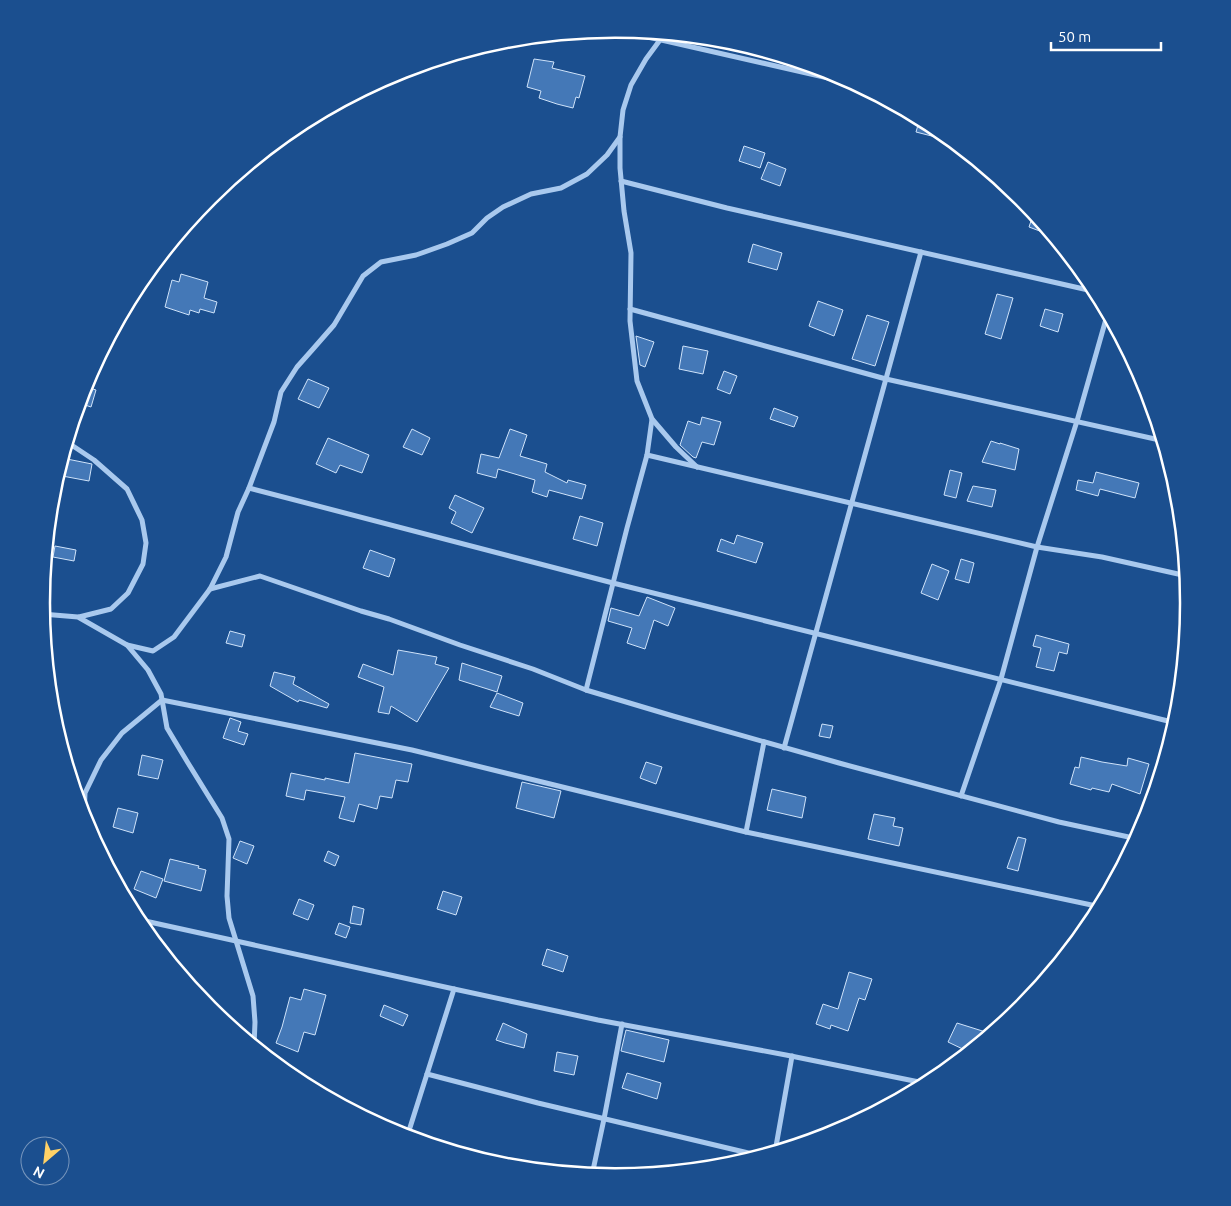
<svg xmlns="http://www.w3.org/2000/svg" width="1231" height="1206" font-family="Ubuntu,sans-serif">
	<rect width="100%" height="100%" fill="#1b4f8f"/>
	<!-- building -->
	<g fill="#4478b7" stroke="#cfe3fa">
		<path d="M 534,59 L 554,62 L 552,68 L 585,76 L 579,98 L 576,97 L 573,108 L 557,104 L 539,98 L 541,91 L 527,87 Z"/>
		<path d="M 920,118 L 935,126 L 955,142 L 916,132 Z"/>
		<path d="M 744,146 L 765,153 L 760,168 L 739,161 Z"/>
		<path d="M 768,162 L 786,169 L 780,186 L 761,179 Z"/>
		<path d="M 1034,212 L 1047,227 L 1053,236 L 1029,227 Z"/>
		<path d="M 753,244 L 782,253 L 777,270 L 748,262 Z"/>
		<path d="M 181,274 L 208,282 L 204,298 L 217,302 L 214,313 L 200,309 L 199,313 L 190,310 L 189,315 L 165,307 L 172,280 L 179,282 Z"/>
		<path d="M 997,294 L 1013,298 L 1001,339 L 985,334 Z"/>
		<path d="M 818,301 L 843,310 L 834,336 L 809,326 Z"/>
		<path d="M 1045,309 L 1063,314 L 1058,332 L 1040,326 Z"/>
		<path d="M 867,315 L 889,322 L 875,366 L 852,359 Z"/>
		<path d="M 636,336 L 654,342 L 645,367 L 640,365 Z"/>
		<path d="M 683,346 L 708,351 L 703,374 L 679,369 Z"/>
		<path d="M 724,371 L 737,376 L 730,394 L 717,389 Z"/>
		<path d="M 308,379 L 329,388 L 319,408 L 298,399 Z"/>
		<path d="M 84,386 L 96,390 L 91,407 L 79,403 Z"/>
		<path d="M 774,408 L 798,417 L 794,427 L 770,419 Z"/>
		<path d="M 702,417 L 721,422 L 714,445 L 702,442 L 696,458 L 693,457 L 680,445 L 688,421 L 700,425 Z"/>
		<path d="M 412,429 L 430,438 L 422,455 L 403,447 Z"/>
		<path d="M 510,429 L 527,435 L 520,456 L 547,464 L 545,472 L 567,483 L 568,480 L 586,485 L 582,499 L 549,490 L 547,497 L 532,492 L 535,480 L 498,469 L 496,478 L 477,473 L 481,454 L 499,458 Z"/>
		<path d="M 328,438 L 369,455 L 362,473 L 340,465 L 336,473 L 316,464 Z"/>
		<path d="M 991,441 L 1000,444 L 1000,443 L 1019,449 L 1015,470 L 982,462 Z"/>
		<path d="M 62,458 L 92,464 L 89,481 L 57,475 Z"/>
		<path d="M 950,470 L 962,473 L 956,498 L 944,495 Z"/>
		<path d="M 1096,472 L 1139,483 L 1135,498 L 1100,489 L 1098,496 L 1076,490 L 1078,480 L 1093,483 Z"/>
		<path d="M 973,486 L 996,490 L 992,507 L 967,501 Z"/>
		<path d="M 455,495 L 484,508 L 472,533 L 451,523 L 456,512 L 449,508 Z"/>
		<path d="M 580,516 L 603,523 L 597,546 L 573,539 Z"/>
		<path d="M 737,535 L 763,543 L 756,563 L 717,551 L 721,539 L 734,544 Z"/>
		<path d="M 55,546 L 76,550 L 74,561 L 53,557 Z"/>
		<path d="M 370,550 L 395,559 L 389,577 L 363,568 Z"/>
		<path d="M 961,559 L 974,563 L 969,583 L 955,579 Z"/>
		<path d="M 932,564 L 949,571 L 938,600 L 921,593 Z"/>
		<path d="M 647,597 L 675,608 L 668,626 L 654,620 L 645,649 L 627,643 L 632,628 L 608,621 L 611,608 L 639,616 Z"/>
		<path d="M 230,631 L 245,635 L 242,647 L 226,643 Z"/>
		<path d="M 1036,635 L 1069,644 L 1067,654 L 1059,652 L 1054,671 L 1036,667 L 1041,648 L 1033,646 Z"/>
		<path d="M 398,650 L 437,657 L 435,664 L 449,668 L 417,722 L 391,706 L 389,714 L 378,712 L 384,687 L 358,677 L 363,664 L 393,675 Z"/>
		<path d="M 462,663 L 502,676 L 497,692 L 459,680 Z"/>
		<path d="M 274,672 L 295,677 L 293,684 L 329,704 L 327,708 L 299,700 L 298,702 L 270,686 Z"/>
		<path d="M 497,693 L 523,703 L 519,716 L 490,707 Z"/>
		<path d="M 230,718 L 241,722 L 238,731 L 248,734 L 244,745 L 223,738 Z"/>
		<path d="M 822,724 L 833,726 L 830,738 L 819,736 Z"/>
		<path d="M 355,753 L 412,764 L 408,782 L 396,780 L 392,798 L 380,796 L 377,809 L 359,804 L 354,822 L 339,818 L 345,797 L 306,790 L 304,800 L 286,796 L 291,773 L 325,780 L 325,778 L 349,783 Z"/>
		<path d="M 142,755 L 163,760 L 158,779 L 138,775 Z"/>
		<path d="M 1081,757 L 1102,762 L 1127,766 L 1128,758 L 1149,764 L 1140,794 L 1112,784 L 1109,792 L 1092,788 L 1091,790 L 1070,784 L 1075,767 L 1079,768 Z"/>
		<path d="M 646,762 L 662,767 L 656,784 L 640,778 Z"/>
		<path d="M 522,782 L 561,791 L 554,818 L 516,808 Z"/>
		<path d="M 772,789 L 806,797 L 802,818 L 767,810 Z"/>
		<path d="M 118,808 L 138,813 L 133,833 L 113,827 Z"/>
		<path d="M 874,814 L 895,818 L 893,826 L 903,828 L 899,846 L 868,839 Z"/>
		<path d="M 1018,837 L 1026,839 L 1018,871 L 1007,868 Z"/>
		<path d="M 240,841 L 254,846 L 247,864 L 233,858 Z"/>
		<path d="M 328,851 L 339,856 L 335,866 L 324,861 Z"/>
		<path d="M 170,859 L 199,866 L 198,868 L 206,870 L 201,891 L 164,881 Z"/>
		<path d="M 141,871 L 163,879 L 156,898 L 134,889 Z"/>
		<path d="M 443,891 L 462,897 L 456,915 L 437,909 Z"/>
		<path d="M 299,899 L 314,905 L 308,920 L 293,914 Z"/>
		<path d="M 353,906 L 364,909 L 361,925 L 350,923 Z"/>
		<path d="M 339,923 L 350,927 L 346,938 L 335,934 Z"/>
		<path d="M 547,949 L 568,956 L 563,972 L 542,965 Z"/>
		<path d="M 849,972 L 872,979 L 865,1000 L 859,998 L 848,1031 L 831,1025 L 830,1029 L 816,1024 L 823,1004 L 838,1009 Z"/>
		<path d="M 304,989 L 326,995 L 315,1035 L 304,1032 L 298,1052 L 276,1043 L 282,1027 L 290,997 L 301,1000 Z"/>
		<path d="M 384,1005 L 408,1015 L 403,1026 L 380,1016 Z"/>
		<path d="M 503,1023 L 527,1034 L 524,1048 L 505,1043 L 496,1040 Z"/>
		<path d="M 957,1023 L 992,1034 L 969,1052 L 948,1042 Z"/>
		<path d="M 626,1030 L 669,1040 L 664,1062 L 621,1051 Z"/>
		<path d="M 557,1052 L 578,1056 L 574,1075 L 554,1071 Z"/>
		<path d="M 627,1073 L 661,1083 L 657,1099 L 622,1088 Z"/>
	</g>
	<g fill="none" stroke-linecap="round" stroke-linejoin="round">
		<!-- minor -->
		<g stroke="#a9c9ee" stroke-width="5">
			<path d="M 613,29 L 859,85"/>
			<path d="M 663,33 L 660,40 L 646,59 L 631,85 L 623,110 L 620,137 L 620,168 L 624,211 L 631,253 L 630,321 L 637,381 L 652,419 L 676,447 L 697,467"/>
			<path d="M 621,181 L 727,208 L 1097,292"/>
			<path d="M 630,309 L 886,379 L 1164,441"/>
			<path d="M 67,442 L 94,460 L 127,489 L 142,520 L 146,543 L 143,564 L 128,593 L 111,609 L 79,617"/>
			<path d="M 647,455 L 1037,547 L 1102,557 L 1187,576"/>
			<path d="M 249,488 L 613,583 L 1176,723"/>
			<path d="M 210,589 L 260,576 L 361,611 L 389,619 L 460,645 L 533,669 L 586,690 L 673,716 L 839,763 L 1059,822 L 1138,839"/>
			<path d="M 42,614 L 78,617 L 127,645 L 148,670 L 161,694 L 167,728 L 188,763 L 222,818 L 229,839 L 227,896 L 229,918 L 253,996 L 255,1022 L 254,1046"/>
			<path d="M 127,645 L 153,651 L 174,637 L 210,589 L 226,557 L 238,512 L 249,488 L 274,422 L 281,392 L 297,367 L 313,349 L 334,325 L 363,276 L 381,262 L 416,255 L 447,244 L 472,233 L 487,218 L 503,207 L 531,194 L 561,188 L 587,174 L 607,155 L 620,137"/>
			<path d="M 586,690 L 627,528 L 647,455 L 652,419"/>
			<path d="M 784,748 L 921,252"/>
			<path d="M 961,796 L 1001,679 L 1037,547 L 1077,421 L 1108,312"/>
			<path d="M 84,820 L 85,793 L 101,760 L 122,733 L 162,700 L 412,750 L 746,832 L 1101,907"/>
			<path d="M 746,832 L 764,742"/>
			<path d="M 136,919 L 454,989 L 598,1020 L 786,1055 L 929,1084"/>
			<path d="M 427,1074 L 538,1103 L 761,1156"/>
			<path d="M 407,1137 L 454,989"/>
			<path d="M 775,1152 L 792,1056"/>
			<path d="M 592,1175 L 604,1119 L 622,1024"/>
		</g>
	</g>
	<!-- crop -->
	<path d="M0 0H1231V1206H0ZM50 603a565 565 0 1 1 1130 0a565 565 0 1 1-1130 0Z" fill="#1b4f8f" fill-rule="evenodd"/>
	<path fill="none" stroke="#fff" stroke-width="2.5" d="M50 603a565 565 0 1 1 1130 0a565 565 0 1 1-1130 0Z"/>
	<!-- north arrow -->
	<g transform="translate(45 1161) rotate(208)"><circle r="24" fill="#1b4f8f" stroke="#7695bc"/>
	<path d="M0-4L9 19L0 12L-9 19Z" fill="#ffd166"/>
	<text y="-8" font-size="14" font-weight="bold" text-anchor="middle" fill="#ffffff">N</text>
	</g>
	<!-- scale -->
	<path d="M1051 42v8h110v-8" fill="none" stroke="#ffffff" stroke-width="2.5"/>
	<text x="1058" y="42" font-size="15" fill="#ffffff" stroke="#1b4f8f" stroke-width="4" paint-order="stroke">50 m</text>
</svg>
